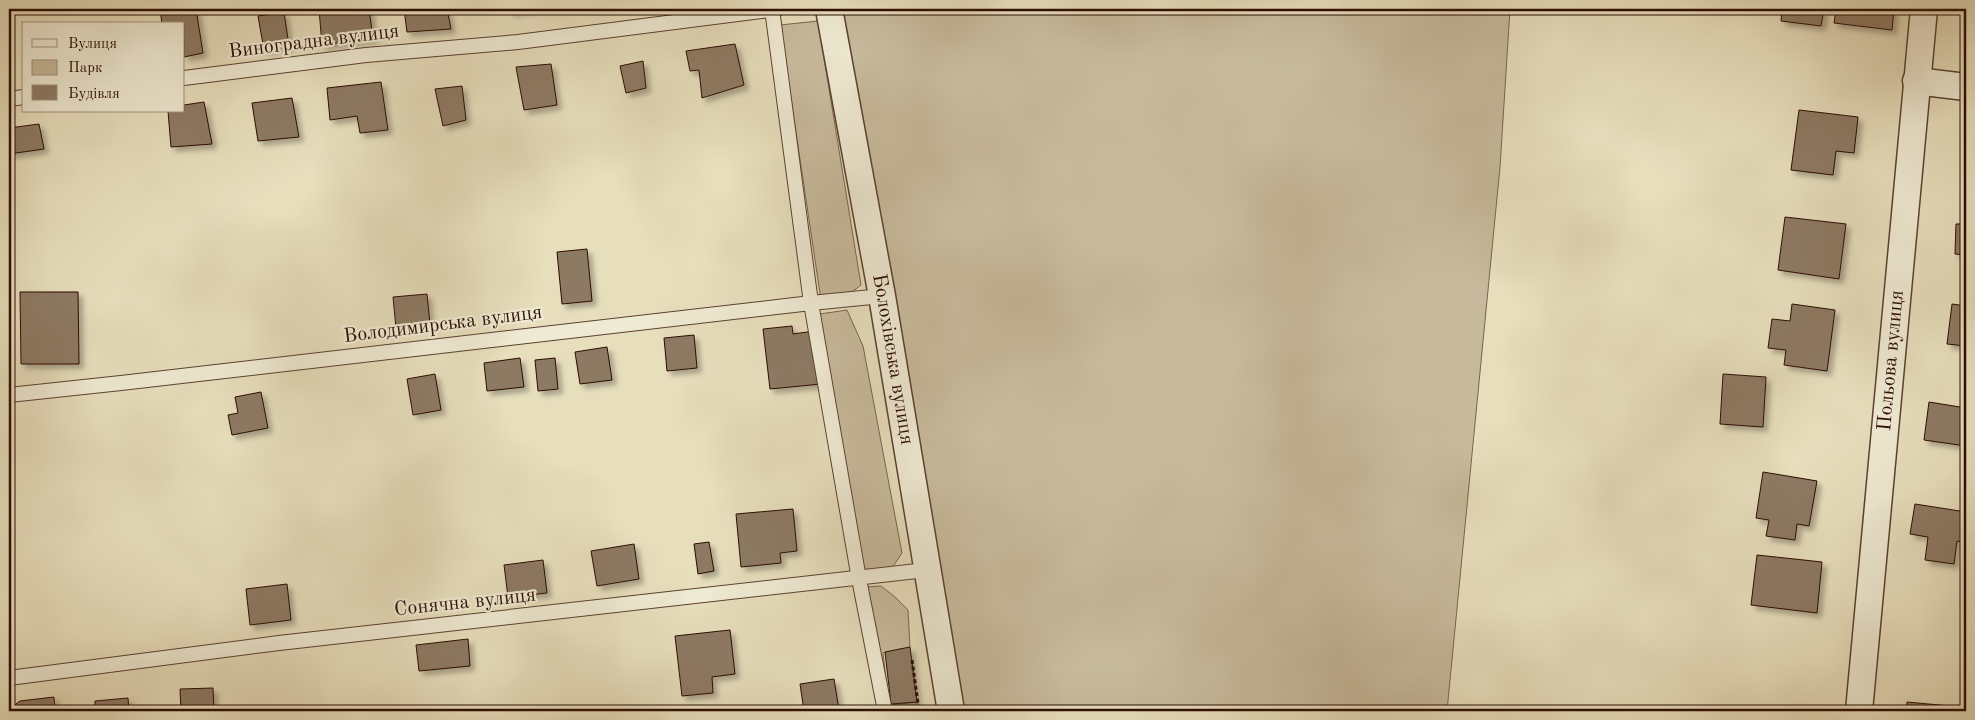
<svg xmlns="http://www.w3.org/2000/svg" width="1975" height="720" font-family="'Old Standard TT',serif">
	<defs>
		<filter id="shadow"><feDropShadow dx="4.5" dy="4.5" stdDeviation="2.5" flood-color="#0004"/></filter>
	</defs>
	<rect width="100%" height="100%" fill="#e7debc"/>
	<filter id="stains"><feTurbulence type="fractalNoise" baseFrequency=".004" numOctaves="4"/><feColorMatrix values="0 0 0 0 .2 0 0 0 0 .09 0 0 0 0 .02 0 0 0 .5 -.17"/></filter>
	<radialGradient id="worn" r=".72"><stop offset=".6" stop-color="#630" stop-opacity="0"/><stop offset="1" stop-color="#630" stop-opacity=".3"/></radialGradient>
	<!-- green -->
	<g fill="#c7ba9c" stroke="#7a644f">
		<path d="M 829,9 L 1510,9 L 1500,167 L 1447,711 L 951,711 Z"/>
		<path d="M 818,21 L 861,285 L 848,295 L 821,300 L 780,25 Z"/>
		<path d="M 847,310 L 863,346 L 902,553 L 890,571 L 863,573 L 820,314 Z"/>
		<path d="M 881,586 L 895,597 L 908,610 L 910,647 L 883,653 L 889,705 L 917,702 L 919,711 L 885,711 L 866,587 Z"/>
	</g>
	<!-- building -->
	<g fill="#8d7a63" stroke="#2c0d02" filter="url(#shadow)">
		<path d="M 160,9 L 196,9 L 203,53 L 184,57 L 184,24 L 162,24 Z"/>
		<path d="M 319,9 L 369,9 L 373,38 L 322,45 Z"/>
		<path d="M 404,9 L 447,9 L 451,29 L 407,32 Z"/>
		<path d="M 509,9 L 533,9 L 509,12 Z"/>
		<path d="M 1782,9 L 1824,9 L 1821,26 L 1781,21 Z"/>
		<path d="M 1836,9 L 1894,9 L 1892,30 L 1834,23 Z"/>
		<path d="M 284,12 L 289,46 L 264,50 L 258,16 Z"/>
		<path d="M 735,44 L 744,85 L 702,98 L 699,70 L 690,71 L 686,51 Z"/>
		<path d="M 643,61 L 646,88 L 626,93 L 620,66 Z"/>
		<path d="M 551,64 L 557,105 L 524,110 L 516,67 Z"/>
		<path d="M 381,82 L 388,130 L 360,133 L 357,116 L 330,120 L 327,88 Z"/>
		<path d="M 462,86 L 466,120 L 443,126 L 435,89 Z"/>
		<path d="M 292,98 L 299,137 L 258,141 L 252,103 Z"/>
		<path d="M 204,102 L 212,144 L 171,147 L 168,111 L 184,111 L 184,105 Z"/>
		<path d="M 1799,110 L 1858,117 L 1854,153 L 1836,151 L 1833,175 L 1791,170 Z"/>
		<path d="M 39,124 L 44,149 L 9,154 L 9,128 Z"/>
		<path d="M 1785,217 L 1846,224 L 1839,279 L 1778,270 Z"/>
		<path d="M 1956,224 L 1966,224 L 1966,255 L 1955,254 Z"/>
		<path d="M 587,249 L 592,301 L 562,304 L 557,252 Z"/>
		<path d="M 20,292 L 78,292 L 79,364 L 21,364 Z"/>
		<path d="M 427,294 L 430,324 L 396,328 L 393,297 Z"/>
		<path d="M 1792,304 L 1835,310 L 1827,371 L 1784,365 L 1786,350 L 1768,348 L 1772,319 L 1790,321 Z"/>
		<path d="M 1952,304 L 1966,306 L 1966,346 L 1947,344 Z"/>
		<path d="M 792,326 L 793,334 L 814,331 L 821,384 L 770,389 L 763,329 Z"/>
		<path d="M 694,335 L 697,368 L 667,371 L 664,338 Z"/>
		<path d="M 607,347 L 612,380 L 580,384 L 575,352 Z"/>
		<path d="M 520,358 L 524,387 L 487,391 L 484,363 Z"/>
		<path d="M 555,358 L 558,389 L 538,391 L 535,360 Z"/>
		<path d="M 435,374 L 441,410 L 413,415 L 407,379 Z"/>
		<path d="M 1723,374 L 1766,377 L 1763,427 L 1720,424 Z"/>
		<path d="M 261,392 L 268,428 L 232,435 L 228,415 L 238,413 L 235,397 Z"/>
		<path d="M 1929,402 L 1966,408 L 1966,446 L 1924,440 Z"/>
		<path d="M 1763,472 L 1817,481 L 1809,526 L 1797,524 L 1795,540 L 1766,536 L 1769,520 L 1756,518 Z"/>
		<path d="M 1915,504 L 1966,512 L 1962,542 L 1957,541 L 1954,564 L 1925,560 L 1928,537 L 1910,534 Z"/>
		<path d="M 793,509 L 797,551 L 780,553 L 781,563 L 741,567 L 736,514 Z"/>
		<path d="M 709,542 L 714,571 L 698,574 L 694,544 Z"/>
		<path d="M 634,544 L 639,579 L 597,586 L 591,551 Z"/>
		<path d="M 1757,555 L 1822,562 L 1817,613 L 1751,605 Z"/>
		<path d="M 543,560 L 547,593 L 508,597 L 504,565 Z"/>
		<path d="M 287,584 L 291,620 L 250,625 L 246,589 Z"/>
		<path d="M 730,630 L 735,674 L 712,677 L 713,693 L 682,696 L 675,636 Z"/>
		<path d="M 468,639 L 470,666 L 419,671 L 416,645 Z"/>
		<path d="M 1966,643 L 1966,679 L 1963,678 Z"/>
		<path d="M 910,647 L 917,702 L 891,704 L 885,652 Z"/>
		<path d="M 834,679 L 839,710 L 804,711 L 800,684 Z"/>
		<path d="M 213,688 L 214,711 L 181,711 L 180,689 Z"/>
		<path d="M 54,697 L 55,711 L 9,711 L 9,709 L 20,701 Z"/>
		<path d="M 128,698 L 129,711 L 95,711 L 95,701 Z"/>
		<path d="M 1907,702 L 1961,707 L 1961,711 L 1906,711 Z"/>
	</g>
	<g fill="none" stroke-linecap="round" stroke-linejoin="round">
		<!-- lane casing -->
		<g stroke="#5b4130" stroke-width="16">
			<g id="lane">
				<path d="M 772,9 L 811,303 L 859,579 L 885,711"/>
				<path d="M 184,78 L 366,55 L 518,42 L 777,9"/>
				<path d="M 9,99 L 24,97"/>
				<path d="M 9,395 L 121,383 L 811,303 L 882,296"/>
				<path d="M 9,678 L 279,643 L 926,570"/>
			</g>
		</g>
		<!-- street casing -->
		<g stroke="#5b4130" stroke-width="29">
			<g id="street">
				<path id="s1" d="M 829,9 L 882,296 L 951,711"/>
				<path d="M 1916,81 L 1966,87"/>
				<path id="s2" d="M 1859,711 L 1924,9"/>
			</g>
		</g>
		<!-- path -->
		<path stroke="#2c0d02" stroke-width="3" stroke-dasharray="4 2.5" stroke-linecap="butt" d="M 912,660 L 919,711"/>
		<!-- lane -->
		<use href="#lane" stroke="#efead3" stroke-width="14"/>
		<!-- street -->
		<use href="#street" stroke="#efead3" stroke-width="26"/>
	</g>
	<g text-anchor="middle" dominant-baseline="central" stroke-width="4.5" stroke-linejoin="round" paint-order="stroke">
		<!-- street labels -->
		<g font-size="20" fill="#2c0d02" stroke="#efead3">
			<text transform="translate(314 42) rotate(-7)">Виноградна вулиця</text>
			<text transform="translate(443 325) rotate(-7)">Володимирська вулиця</text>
			<text stroke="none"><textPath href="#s1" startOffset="356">Болохівська вулиця</textPath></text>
			<text stroke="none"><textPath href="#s2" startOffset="352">Польова вулиця</textPath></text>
			<text transform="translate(465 603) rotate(-6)">Сонячна вулиця</text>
		</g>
	</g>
	<!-- margin -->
	<rect width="1975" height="720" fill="none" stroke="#e7debc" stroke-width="30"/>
	<rect x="10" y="10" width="1955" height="700" fill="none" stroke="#2c0d02" stroke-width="2.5"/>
	<rect x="15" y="15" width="1945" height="690" fill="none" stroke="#2c0d02"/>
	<!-- legend -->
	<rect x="22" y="22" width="162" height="90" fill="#efead3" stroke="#a1927f"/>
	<rect x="32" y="39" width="25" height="8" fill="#efead3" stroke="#a1927f"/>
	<text x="68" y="48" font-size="15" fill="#2c0d02">Вулиця</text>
	<rect x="32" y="60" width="25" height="15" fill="#c7ba9c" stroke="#a1927f"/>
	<text x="68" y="72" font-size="15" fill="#2c0d02">Парк</text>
	<rect x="32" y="85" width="25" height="15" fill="#8d7a63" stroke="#a1927f"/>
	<text x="68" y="98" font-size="15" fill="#2c0d02">Будівля</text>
	<rect width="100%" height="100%" filter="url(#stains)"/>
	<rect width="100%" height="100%" fill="url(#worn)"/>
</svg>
